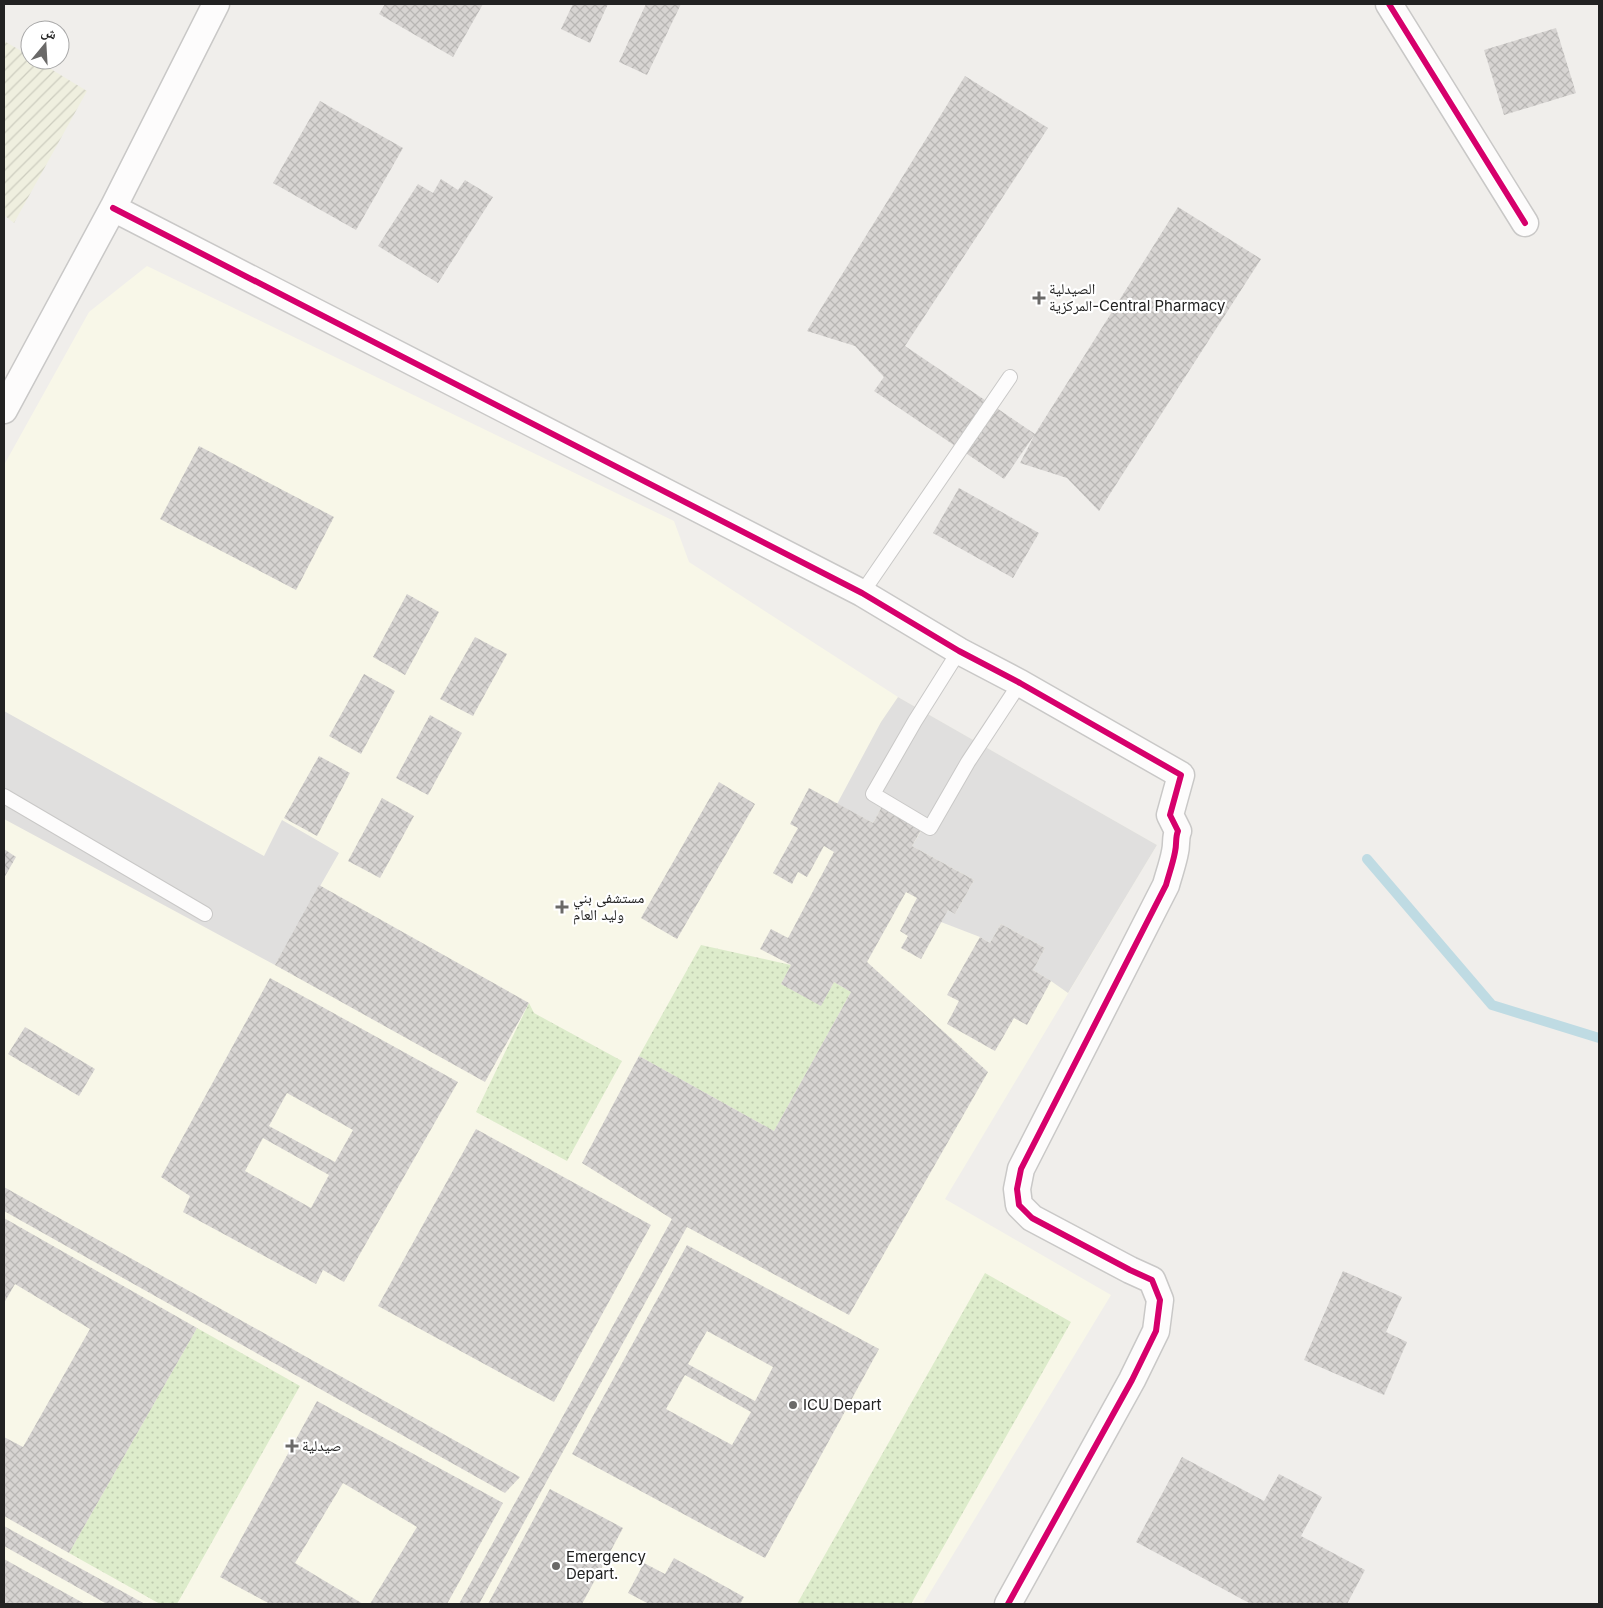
<svg xmlns="http://www.w3.org/2000/svg" width="1603" height="1608" font-family="Inter,'Noto Naskh Arabic',sans-serif">
	<style>
		.education { fill: #f8f7e8 }
		.farmland { fill: url(#farmland-furrows) }
		.grass { fill: url(#grass-dots) }
		.parking { fill: #e0dfde }
		.lines { fill: none; stroke-linecap: round; stroke-linejoin: round }
		.stream { stroke: #bfdbe3; stroke-width: 10 }
		.building { fill: url(#building-cross-hatch); fill-rule: evenodd }
		.lane-casing { stroke: #c9c8c7; stroke-width: 16 }
		.street-casing { stroke: #c9c8c7; stroke-width: 29 }
		.lane { stroke: #fdfcfc; stroke-width: 14 }
		.street { stroke: #fdfcfc; stroke-width: 26 }
		.cycleway-casing { stroke: #fff; stroke-width: 9 }
		.cycleway { stroke: #d6006c; stroke-width: 6 }
		.poi-dot { fill: #6a6968; stroke: #fff; stroke-width: 2 }
		.labels { text-anchor: middle; stroke-width: 4.5; stroke-linejoin: round; paint-order: stroke }
		.poi-label { font-size: 15px; fill: #222; stroke: #fff; text-anchor: start }
	</style>
	<defs>
		<pattern id="farmland-furrows" width="10" height="10" patternUnits="userSpaceOnUse" patternTransform="scale(1.25)"><rect width="10" height="10" fill="#efefdf"/><path d="M-1 1l2-2M0 10L10 0M9 11l2-2" fill="none" stroke="#cdcdbf"/></pattern>
		<pattern id="grass-dots" width="8" height="8" patternUnits="userSpaceOnUse" patternTransform="scale(1.25)"><rect width="8" height="8" fill="#ddeccb"/><path d="M2 2h.1M6 6h.1" fill="none" stroke="#bdcaae" stroke-width="1.8" stroke-linecap="round"/></pattern>
		<pattern id="building-cross-hatch" width="8" height="8" patternUnits="userSpaceOnUse" patternTransform="scale(1.25)"><rect width="8" height="8" fill="#d7d4d2"/><path d="M0 0l8 8M0 8l8-8" fill="none" stroke="#b8b6b4"/></pattern>
	</defs>
	<rect width="100%" height="100%" fill="#f0eeeb"/>
	<path class="education" d="M147 266 674 521 689 562 898 697 1157 845 945 1199 1111 1295 923 1604H4V465L89 312Z"/>
	<path class="farmland" d="M4 41 30 56V60H36L87 91 14 223 4 215Z"/>
	<path class="grass" d="M701 945 791 965 781 984 821 1005 834 982 851 992 774 1131 639 1056Z
		M529 1003 534 1013 622 1061 567 1161 476 1112Z
		M985 1273 1071 1322 911 1604H797Z
		M197 1328 300 1386 177 1604H160L69 1553Z"/>
	<path class="parking" d="M898 697 1157 845 1068 993 1051 981 1033 970 1045 948 1001 924 990 943 980 937 941 922 948 910 955 914 974 880 912 846 923 828 883 805 873 823 837 804 881 722Z
		M4 711 264 856 282 820 339 853 275 965 4 819Z"/>
	<g class="lines">
		<path class="stream" d="M1367 859 1492 1005 1599 1038"/>
	</g>
	<path class="building" d="M385 4H483L453 57 379 14Z
		M573 4H608L590 43 561 29Z
		M646 4H681L647 75 619 62Z
		M1556 28 1576 93 1504 115 1484 50Z
		M965 76 1048 128 905 346 1035 434 1178 207 1261 259 1099 511 1067 478 1020 463 1035 434 1004 479 874 391 884 377 855 346 807 331Z
		M320 101 403 148 356 230 273 183Z
		M441 179 458 190 465 180 493 197 438 283 378 246 418 184 433 193Z
		M199 446 334 517 296 590 160 519Z
		M959 488 1039 533 1013 578 933 533Z
		M407 594 439 612 405 675 373 657Z
		M475 637 507 654 473 716 440 699Z
		M364 674 395 691 361 754 329 736Z
		M430 715 462 733 428 795 396 778Z
		M319 756 350 773 317 836 284 818Z
		M719 782 755 804 677 939 641 918Z
		M809 788 873 823 883 805 923 827 912 846 974 880 955 914 948 910 921 959 901 948 908 936 900 931 917 898 906 892 867 962 988 1072 849 1315 687 1227 479 1604H459L672 1219 582 1163 639 1056 774 1131 851 992 834 982 821 1006 781 984 791 965 760 949 771 929 788 938 834 852 824 846 807 877 798 872 792 884 773 873 798 828 790 824Z
		M382 798 414 816 380 878 348 861Z
		M4 849 16 857 4 878Z
		M319 885 529 1003 485 1082 275 965Z
		M1001 924 1045 948 1033 970 1051 981 1027 1025 1014 1018 995 1051 947 1024 959 1001 947 995 980 937 990 943Z
		M270 978 458 1082 344 1282 323 1270 316 1284 183 1212 190 1196 161 1177ZM287 1093 353 1130 335 1162 269 1126ZM263 1138 329 1175 311 1208 245 1171Z
		M25 1027 95 1069 79 1096 8 1054Z
		M476 1129 651 1225 554 1402 378 1306Z
		M4 1187 520 1477 505 1493 4 1211Z
		M4 1218 197 1328 69 1553 4 1516V1437L23 1447 90 1329 15 1284 4 1303Z
		M687 1245 879 1349 765 1558 572 1454ZM707 1331 773 1367 755 1401 688 1364ZM685 1375 751 1412 732 1445 666 1409Z
		M1343 1271 1402 1297 1386 1332 1407 1342 1384 1395 1304 1360Z
		M317 1401 503 1503 447 1604H370L417 1527 343 1483 295 1563 363 1604H270L220 1577Z
		M1182 1457 1264 1501 1279 1474 1322 1497 1301 1536 1365 1570 1347 1604H1251L1136 1542Z
		M550 1489 623 1528 582 1604H488Z
		M4 1526 145 1604H107L4 1546Z
		M674 1558 744 1597 740 1604H649L628 1593 644 1563 665 1574Z
		M4 1559 85 1604H4Z"/>
	<g class="lines">
		<defs>
			<path id="lane" d="M862 593 1010 377
				M959 651 915 721 873 794 930 828 968 762 1020 683
				M4 796 205 914"/>
			<path id="street" d="M1389 4 1525 223
				M113 208 862 593 959 651 1020 683 1181 775 1170 815 1178 831C1175 838 1177 844 1175 852 1173 863 1169 874 1166 885L1021 1169 1017 1189 1019 1205 1032 1218 1130 1270 1152 1280 1160 1300 1156 1331 1132 1380 1008 1604
				M4 410 113 208 216 4"/>
		</defs>
		<use href="#lane" class="lane-casing"/>
		<use href="#street" class="street-casing"/>
		<use href="#lane" class="lane"/>
		<use href="#street" class="street"/>
		<defs>
			<path id="cycleway" d="M1389 4 1525 223
				M113 208 862 593 959 651 1020 683 1181 775 1170 815 1178 831C1175 838 1177 844 1175 852 1173 863 1169 874 1166 885L1021 1169 1017 1189 1019 1205 1032 1218 1130 1270 1152 1280 1160 1300 1156 1331 1132 1380 1008 1604"/>
		</defs>
		<use href="#cycleway" class="cycleway-casing"/>
		<use href="#cycleway" class="cycleway"/>
	</g>
	<g class="poi-dot">
		<path d="M1036.5 290.5h5v5h5v5h-5v5h-5v-5h-5v-5h5z"/>
		<path d="M559.5 899.5h5v5h5v5h-5v5h-5v-5h-5v-5h5z"/>
		<circle cx="793" cy="1405" r="5"/>
		<path d="M289.5 1438.5h5v5h5v5h-5v5h-5v-5h-5v-5h5z"/>
		<circle cx="556" cy="1566" r="5"/>
	</g>
	<g class="labels">
		<g class="poi-label">
			<text x="1049" y="294">الصيدلية<tspan x="1049" dy="17">المركزية-Central Pharmacy</tspan></text>
			<text x="573" y="903">مستشفى بني<tspan x="573" dy="17">وليد العام</tspan></text>
			<text x="803" y="1410">ICU Depart</text>
			<text x="302" y="1451">صيدلية</text>
			<text x="566" y="1562">Emergency<tspan x="566" dy="17">Depart.</tspan></text>
		</g>
	</g>
	<rect width="1603" height="1608" fill="none" stroke="#222222" stroke-width="10"/>
	<g transform="translate(45 45) rotate(18)"><circle r="24" fill="#ffffff" stroke="#a7a7a7"/>
	<path d="M0-4L9 19L0 12L-9 19Z" fill="#6a6968"/>
	<text y="-8" font-size="14" font-weight="bold" text-anchor="middle" fill="#222222">ش</text>
	</g>
</svg>
